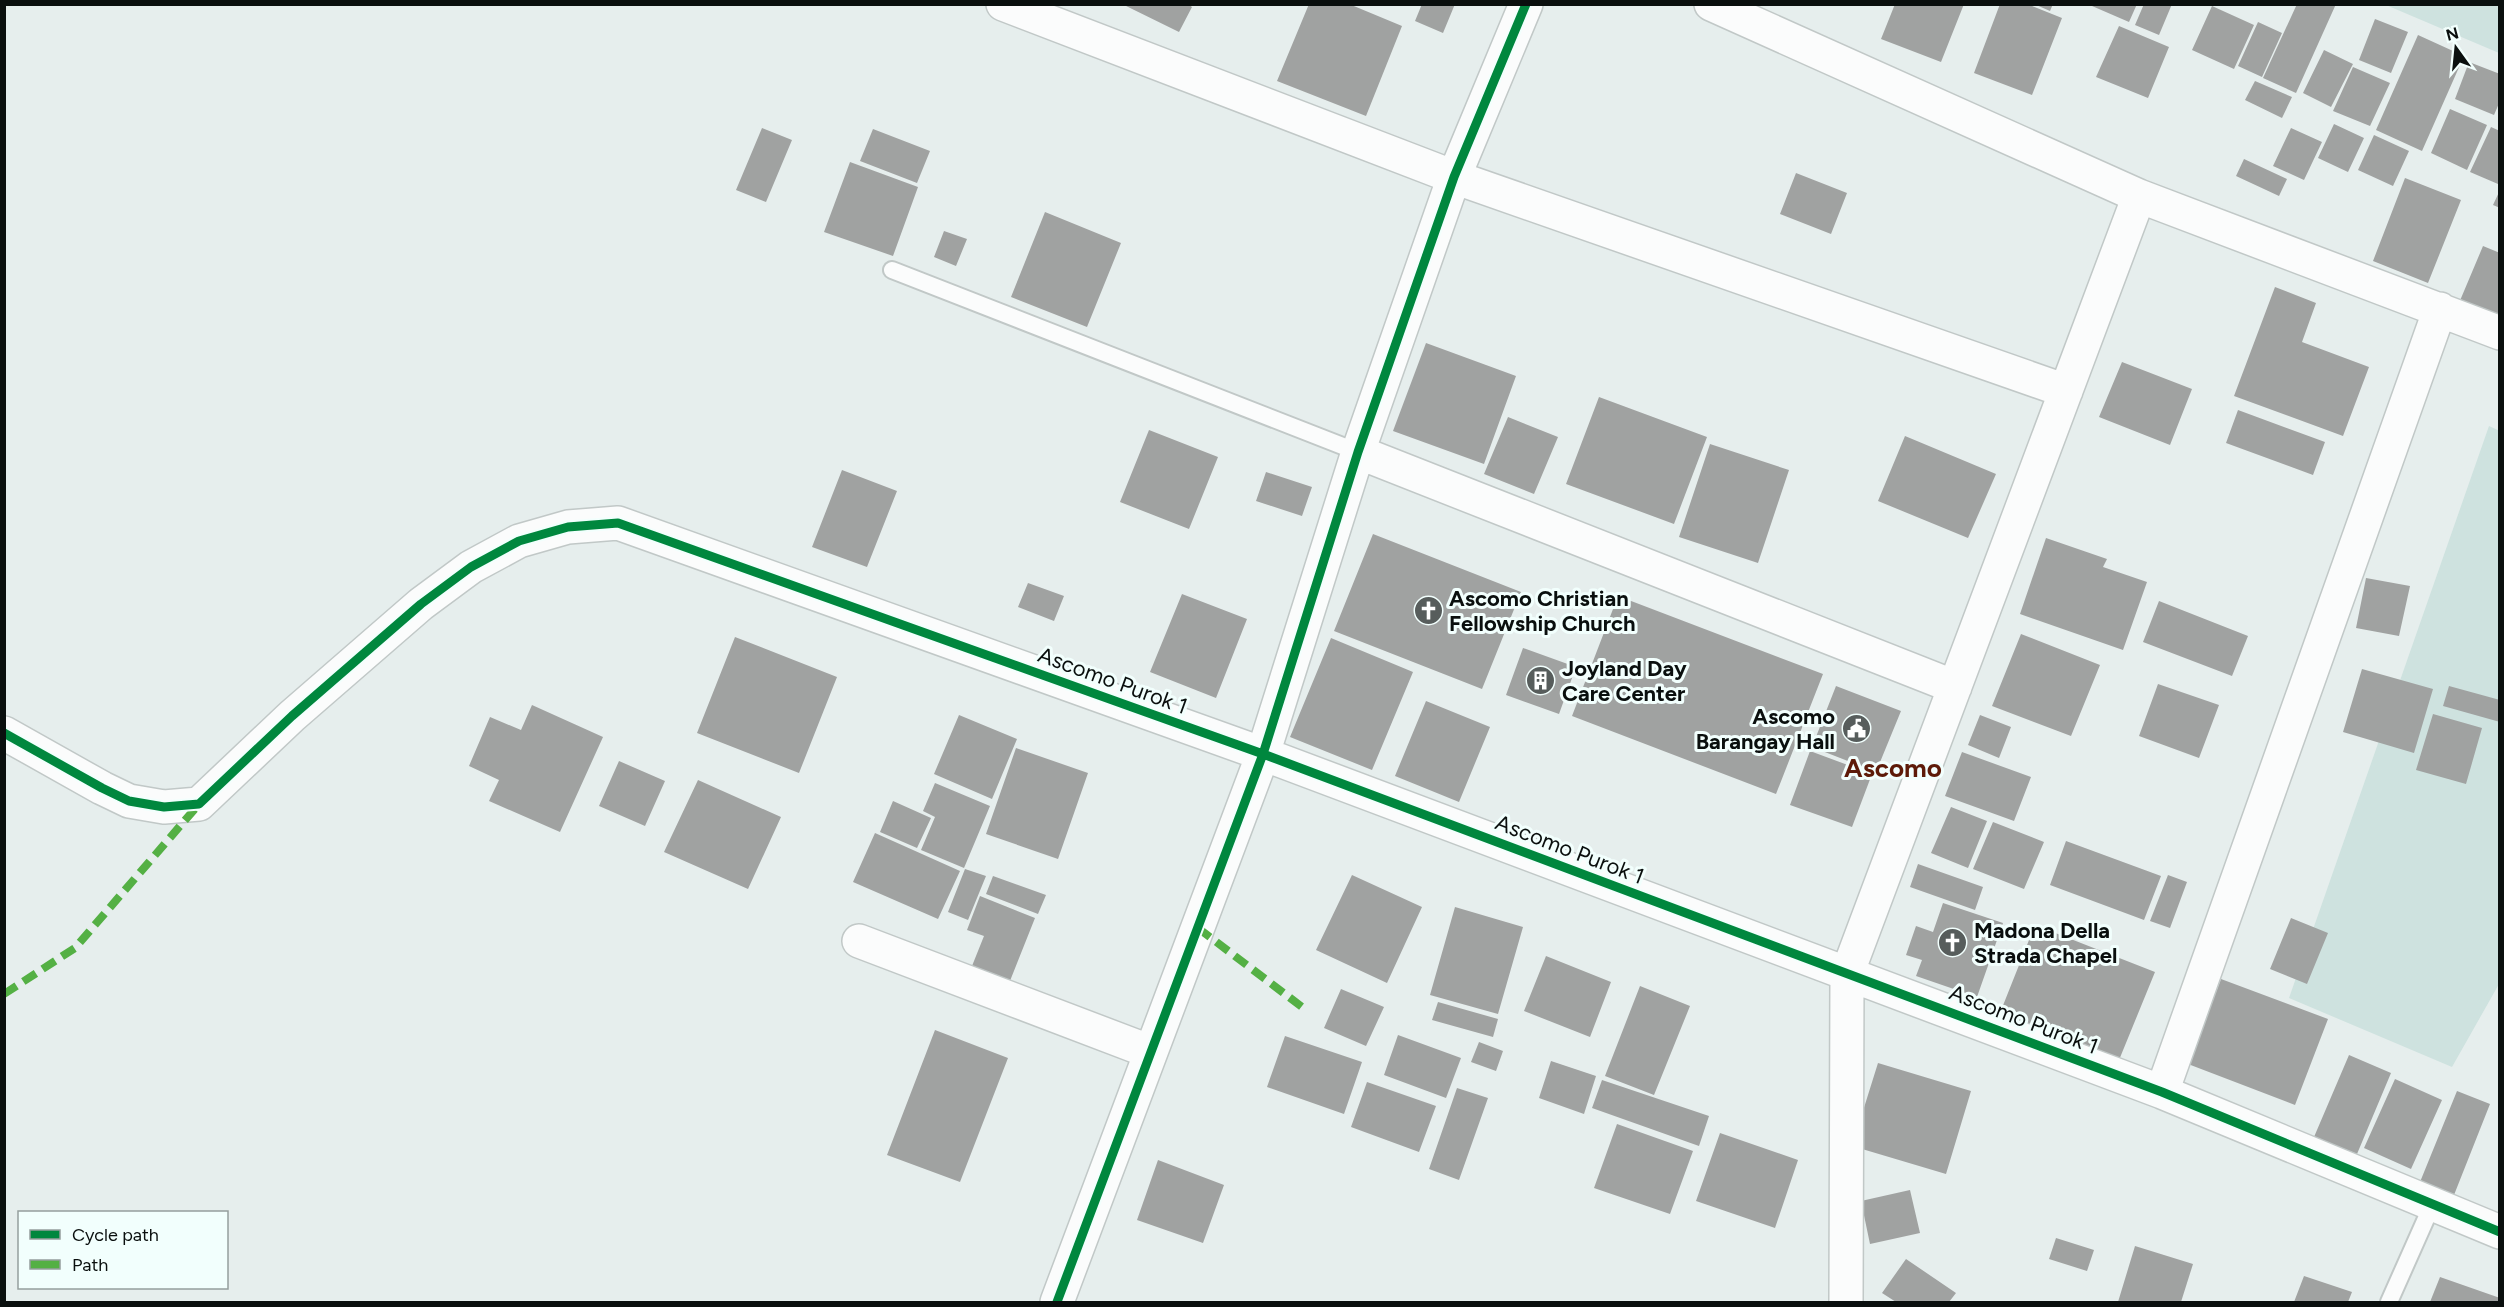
<svg xmlns="http://www.w3.org/2000/svg" width="2504" height="1307" font-family="Figtree,sans-serif">
	<style>
		.green { fill: #cee2df }
		.building { fill: #a0a2a1 }
		.lines { fill: none; stroke-linecap: round; stroke-linejoin: round }
		.lane-casing { stroke: #c1c8c7; stroke-width: 20 }
		.street-casing { stroke: #c1c8c7; stroke-width: 36 }
		.lane { stroke: #fbfcfc; stroke-width: 16 }
		.street { stroke: #fbfcfc; stroke-width: 33 }
		.quiet { stroke: #54b044; stroke-width: 8; stroke-dasharray: 15 8; stroke-linecap: butt }
		.cycleway-casing { stroke: #f2fffd; stroke-width: 13 }
		.cycleway { stroke: #00873e; stroke-width: 9 }
		.labels { text-anchor: middle; stroke-width: 6; stroke-linejoin: round; paint-order: stroke }
		.poi-label { font-size: 22px; font-weight: bold; fill: #0a0f0e; stroke: #f2fffd; text-anchor: start }
		.street-label { font-size: 22px; fill: #0a0f0e; stroke: #f2fffd }
		.quarter-label { font-size: 26px; font-weight: bold; fill: #5d1b09; stroke: #f2fffd }
	</style>
	<rect width="100%" height="100%" fill="#e6eeed"/>
	<path class="green" d="M2386 5H2499V53Z
		M2489 426 2500 431 2499 984 2452 1067 2289 998Z"/>
	<path class="building" d="M1122 4H1188L1192 7 1179 32Z
		M1309 4H1349L1402 26 1366 116 1277 81Z
		M1422 4H1455L1443 33 1415 21Z
		M1895 4H1964L1941 62 1881 39Z
		M2000 4H2027L2062 18 2032 95 1974 73Z
		M2034 4H2053L2050 11Z
		M2093 4H2137L2129 22 2092 6Z
		M2144 4H2172L2159 35 2135 25Z
		M2297 4H2336L2296 93 2263 78Z
		M2212 6 2254 25 2234 69 2192 50Z
		M2375 19 2408 32 2391 73 2359 60Z
		M2258 22 2282 33 2262 77 2238 66Z
		M2119 26 2169 47 2148 98 2096 77Z
		M2418 35 2464 56 2422 151 2376 130Z
		M2324 50 2353 64 2331 107 2303 93Z
		M2469 62 2500 74V101L2494 115 2455 99Z
		M2353 67 2390 83 2370 126 2333 111Z
		M2255 81 2292 97 2282 118 2245 100Z
		M2450 109 2487 125 2467 170 2431 153Z
		M2334 124 2364 138 2348 172 2318 158Z
		M2491 127 2500 131 2498 184 2470 172Z
		M762 128 792 140 766 202 736 190Z
		M2291 128 2322 142 2304 180 2273 166Z
		M873 129 930 151 917 183 860 161Z
		M2374 135 2409 151 2393 186 2358 170Z
		M2244 159 2287 179 2279 196 2236 176Z
		M850 162 918 187 893 256 824 232Z
		M1796 173 1847 193 1831 234 1780 214Z
		M2405 178 2461 200 2428 283 2373 261Z
		M2500 190V208L2493 205Z
		M1045 212 1121 243 1087 327 1011 297Z
		M944 231 967 239 956 266 934 257Z
		M2483 246 2500 253V321L2459 303Z
		M2275 287 2316 303 2302 342 2369 367 2343 436 2234 396Z
		M1426 343 1516 376 1484 464 1393 431Z
		M2122 362 2192 389 2170 445 2099 417Z
		M1599 397 1707 437 1674 524 1566 484Z
		M2238 410 2325 442 2313 475 2226 443Z
		M1508 417 1558 437 1534 494 1484 474Z
		M1149 430 1218 457 1189 529 1120 502Z
		M1905 436 1996 474 1968 538 1878 501Z
		M1710 444 1789 470 1758 563 1679 537Z
		M842 470 897 491 867 567 812 547Z
		M1266 472 1312 487 1302 516 1256 501Z
		M1373 534 1521 592 1482 689 1334 631Z
		M2046 538 2107 559 2103 567 2147 582 2123 650 2020 614Z
		M2366 578 2410 586 2399 636 2356 628Z
		M1028 583 1064 596 1054 621 1018 607Z
		M1182 594 1247 619 1216 698 1150 672Z
		M1618 596 1823 674 1776 794 1572 716Z
		M2159 601 2248 636 2232 676 2143 642Z
		M2021 634 2100 665 2071 736 1992 706Z
		M735 637 837 677 799 773 697 733Z
		M1331 638 1413 672 1372 770 1290 737Z
		M1523 648 1576 667 1559 714 1506 695Z
		M2362 669 2433 689 2414 753 2343 732Z
		M2158 684 2219 705 2199 758 2139 736Z
		M1836 686 1901 711 1876 772 1812 747Z
		M2449 686 2500 700V722L2443 706Z
		M1426 701 1490 727 1459 802 1395 776Z
		M532 705 603 737 560 832 489 801 499 780 469 766 490 717 521 730Z
		M2433 714 2482 728 2466 784 2416 770Z
		M959 715 1017 739 992 799 934 774Z
		M1980 715 2011 727 1999 758 1968 745Z
		M1016 748 1088 773 1058 859 986 834Z
		M1810 751 1872 774 1852 827 1790 805Z
		M1962 752 2031 777 2014 821 1945 796Z
		M619 761 665 781 645 826 599 806Z
		M698 780 781 817 748 889 664 852Z
		M935 783 990 806 964 868 921 850 935 817 923 811Z
		M893 801 931 818 917 848 880 832Z
		M1951 807 1987 821 1968 868 1931 853Z
		M1993 822 2044 842 2024 889 1973 869Z
		M875 833 960 871 938 919 853 882Z
		M2066 841 2161 876 2144 920 2050 885Z
		M1918 864 1983 887 1975 910 1910 887Z
		M965 869 986 876 968 920 948 912Z
		M1352 875 1422 907 1387 983 1316 950Z
		M2168 875 2187 882 2170 928 2150 921Z
		M993 876 1046 895 1038 914 986 894Z
		M980 896 1035 918 1004 996 966 981 984 936 967 930Z
		M1943 903 2003 923 1977 997 1916 976 1922 960 1906 955 1916 926 1933 932Z
		M1455 907 1523 927 1498 1014 1430 995Z
		M2291 918 2328 933 2307 984 2270 969Z
		M2035 925 2155 972 2117 1065 1998 1018Z
		M1546 956 1611 982 1590 1037 1524 1011Z
		M2221 979 2328 1019 2295 1105 2188 1064Z
		M1640 986 1690 1006 1654 1095 1605 1076Z
		M1341 989 1384 1007 1366 1046 1324 1028Z
		M1438 1002 1498 1019 1493 1037 1432 1020Z
		M935 1030 1008 1058 960 1182 887 1155Z
		M1398 1035 1461 1058 1446 1098 1384 1075Z
		M1285 1036 1362 1062 1344 1114 1267 1087Z
		M1479 1042 1503 1051 1496 1071 1471 1062Z
		M2349 1055 2391 1073 2357 1154 2314 1137Z
		M1551 1061 1596 1076 1584 1114 1539 1098Z
		M1878 1063 1971 1091 1946 1174 1852 1146Z
		M2395 1079 2442 1100 2411 1169 2364 1148Z
		M1602 1080 1709 1116 1699 1146 1592 1108Z
		M1367 1082 1436 1106 1419 1152 1351 1127Z
		M1457 1088 1488 1098 1459 1180 1429 1169Z
		M2457 1091 2490 1104 2454 1195 2420 1182Z
		M1617 1124 1693 1151 1670 1214 1594 1188Z
		M1720 1133 1798 1160 1775 1228 1696 1201Z
		M1158 1160 1224 1185 1203 1243 1137 1220Z
		M1910 1190 1920 1233 1870 1244 1861 1201Z
		M2056 1238 2094 1250 2087 1271 2049 1259Z
		M2135 1246 2193 1264 2181 1302H2118Z
		M1906 1259 1956 1293 1949 1302H1896L1882 1293Z
		M2304 1276 2352 1292 2348 1302H2294Z
		M2440 1277 2500 1298V1302H2430Z"/>
	<g class="lines">
		<defs>
			<path id="lane" d="M892 270 1358 452
				M2389 1302 2433 1203"/>
			<path id="street" d="M1003 4 1454 177 2066 391
				M1711 4 2139 196 2500 333
				M1358 452 1955 687
				M4 733 102 788 129 801 164 807 199 804 292 716 421 604 471 567 519 541 568 527 618 523 1263 754 2162 1092 2500 1232
				M859 941 1151 1052
				M2162 1092 2440 309
				M1057 1302 1263 754 1358 452 1454 177 1526 4
				M1846 1302 1847 974 2139 196"/>
		</defs>
		<use href="#lane" class="lane-casing"/>
		<use href="#street" class="street-casing"/>
		<use href="#lane" class="lane"/>
		<use href="#street" class="street"/>
		<path class="quiet" d="M1198 928 1306 1010
			M4 994 75 948 199 804"/>
		<defs>
			<path id="cycleway" d="M4 733 102 788 129 801 164 807 199 804 292 716 421 604 471 567 519 541 568 527 618 523 1263 754 2162 1092 2500 1232
				M1057 1302 1263 754 1358 452 1454 177 1526 4"/>
		</defs>
		<use href="#cycleway" class="cycleway-casing"/>
		<use href="#cycleway" class="cycleway"/>
	</g>
	<defs>
		<symbol id="church-disc" viewBox="-11 -11 22 22"><circle r="9.5" fill="#575d5c" stroke="#f2fffd"/><path d="M-1.2-6h2.4v3.5h3.3v2.4h-3.3V6h-2.4V-.1h-3.3v-2.4h3.3Z" fill="#fff"/></symbol>
		<symbol id="building-disc" viewBox="-11 -11 22 22"><circle r="9.5" fill="#575d5c" stroke="#f2fffd"/><path d="M-4-6H4V6H1V3H-1V6H-4ZM-2.5-4.3h1.7v1.8h-1.7ZM.8-4.3h1.7v1.8H.8ZM-2.5-1h1.7V.8h-1.7ZM.8-1h1.7V.8H.8Z" fill="#fff"/></symbol>
		<symbol id="civic-disc" viewBox="-11 -11 22 22"><circle r="9.5" fill="#575d5c" stroke="#f2fffd"/><path d="M-.6-6.5H3V-4.5H.6V-3L4-1V1h2V6H-6V1h2V-1L-.6-3ZM-1.2 2.5V6h2.4V2.5Z" fill="#fff"/></symbol>
	</defs>
	<g fill-rule="evenodd">
		<use href="#church-disc" x="1412" y="594" width="33" height="33"/>
		<use href="#building-disc" x="1524" y="664" width="33" height="33"/>
		<use href="#civic-disc" x="1840" y="712" width="33" height="33"/>
		<use href="#church-disc" x="1936" y="926" width="33" height="33"/>
	</g>
	<g class="labels">
		<g class="poi-label">
			<text x="1449" y="606">Ascomo Christian<tspan x="1449" dy="25">Fellowship Church</tspan></text>
			<text x="1562" y="676">Joyland Day<tspan x="1562" dy="25">Care Center</tspan></text>
			<text x="1835" y="724" text-anchor="end">Ascomo<tspan x="1835" dy="25">Barangay Hall</tspan></text>
			<text x="1974" y="938">Madona Della<tspan x="1974" dy="25">Strada Chapel</tspan></text>
		</g>
		<g class="street-label">
			<text transform="translate(1113 680) rotate(20)" y="8">Ascomo Purok 1</text>
			<text transform="translate(1570 849) rotate(21)" y="8">Ascomo Purok 1</text>
			<text transform="translate(2024 1019) rotate(21)" y="8">Ascomo Purok 1</text>
		</g>
		<g class="quarter-label">
			<text x="1893" y="777">Ascomo</text>
		</g>
	</g>
	<rect width="2504" height="1307" fill="none" stroke="#0a0f0e" stroke-width="12"/>
	<rect x="18" y="1211" width="210" height="78" fill="#f2fffd" stroke="#959f9d" stroke-width="1.5"/>
	<rect x="30" y="1230" width="30" height="9" fill="#00873e" stroke="#959f9d" stroke-width="1.5"/>
	<text x="72" y="1241" font-size="18" fill="#0a0f0e">Cycle path</text>
	<rect x="30" y="1260" width="30" height="9" fill="#54b044" stroke="#959f9d" stroke-width="1.5"/>
	<text x="72" y="1271" font-size="18" fill="#0a0f0e">Path</text>
	<g transform="translate(2456 48) rotate(345)" stroke="#f2fffd" stroke-width="4.5" paint-order="stroke">
	<path d="M0-4.5L10 22L0 15L-10 22Z" fill="#0a0f0e"/>
	<text y="-9" font-size="16" font-weight="bold" text-anchor="middle" fill="#0a0f0e">N</text>
	</g>
</svg>
